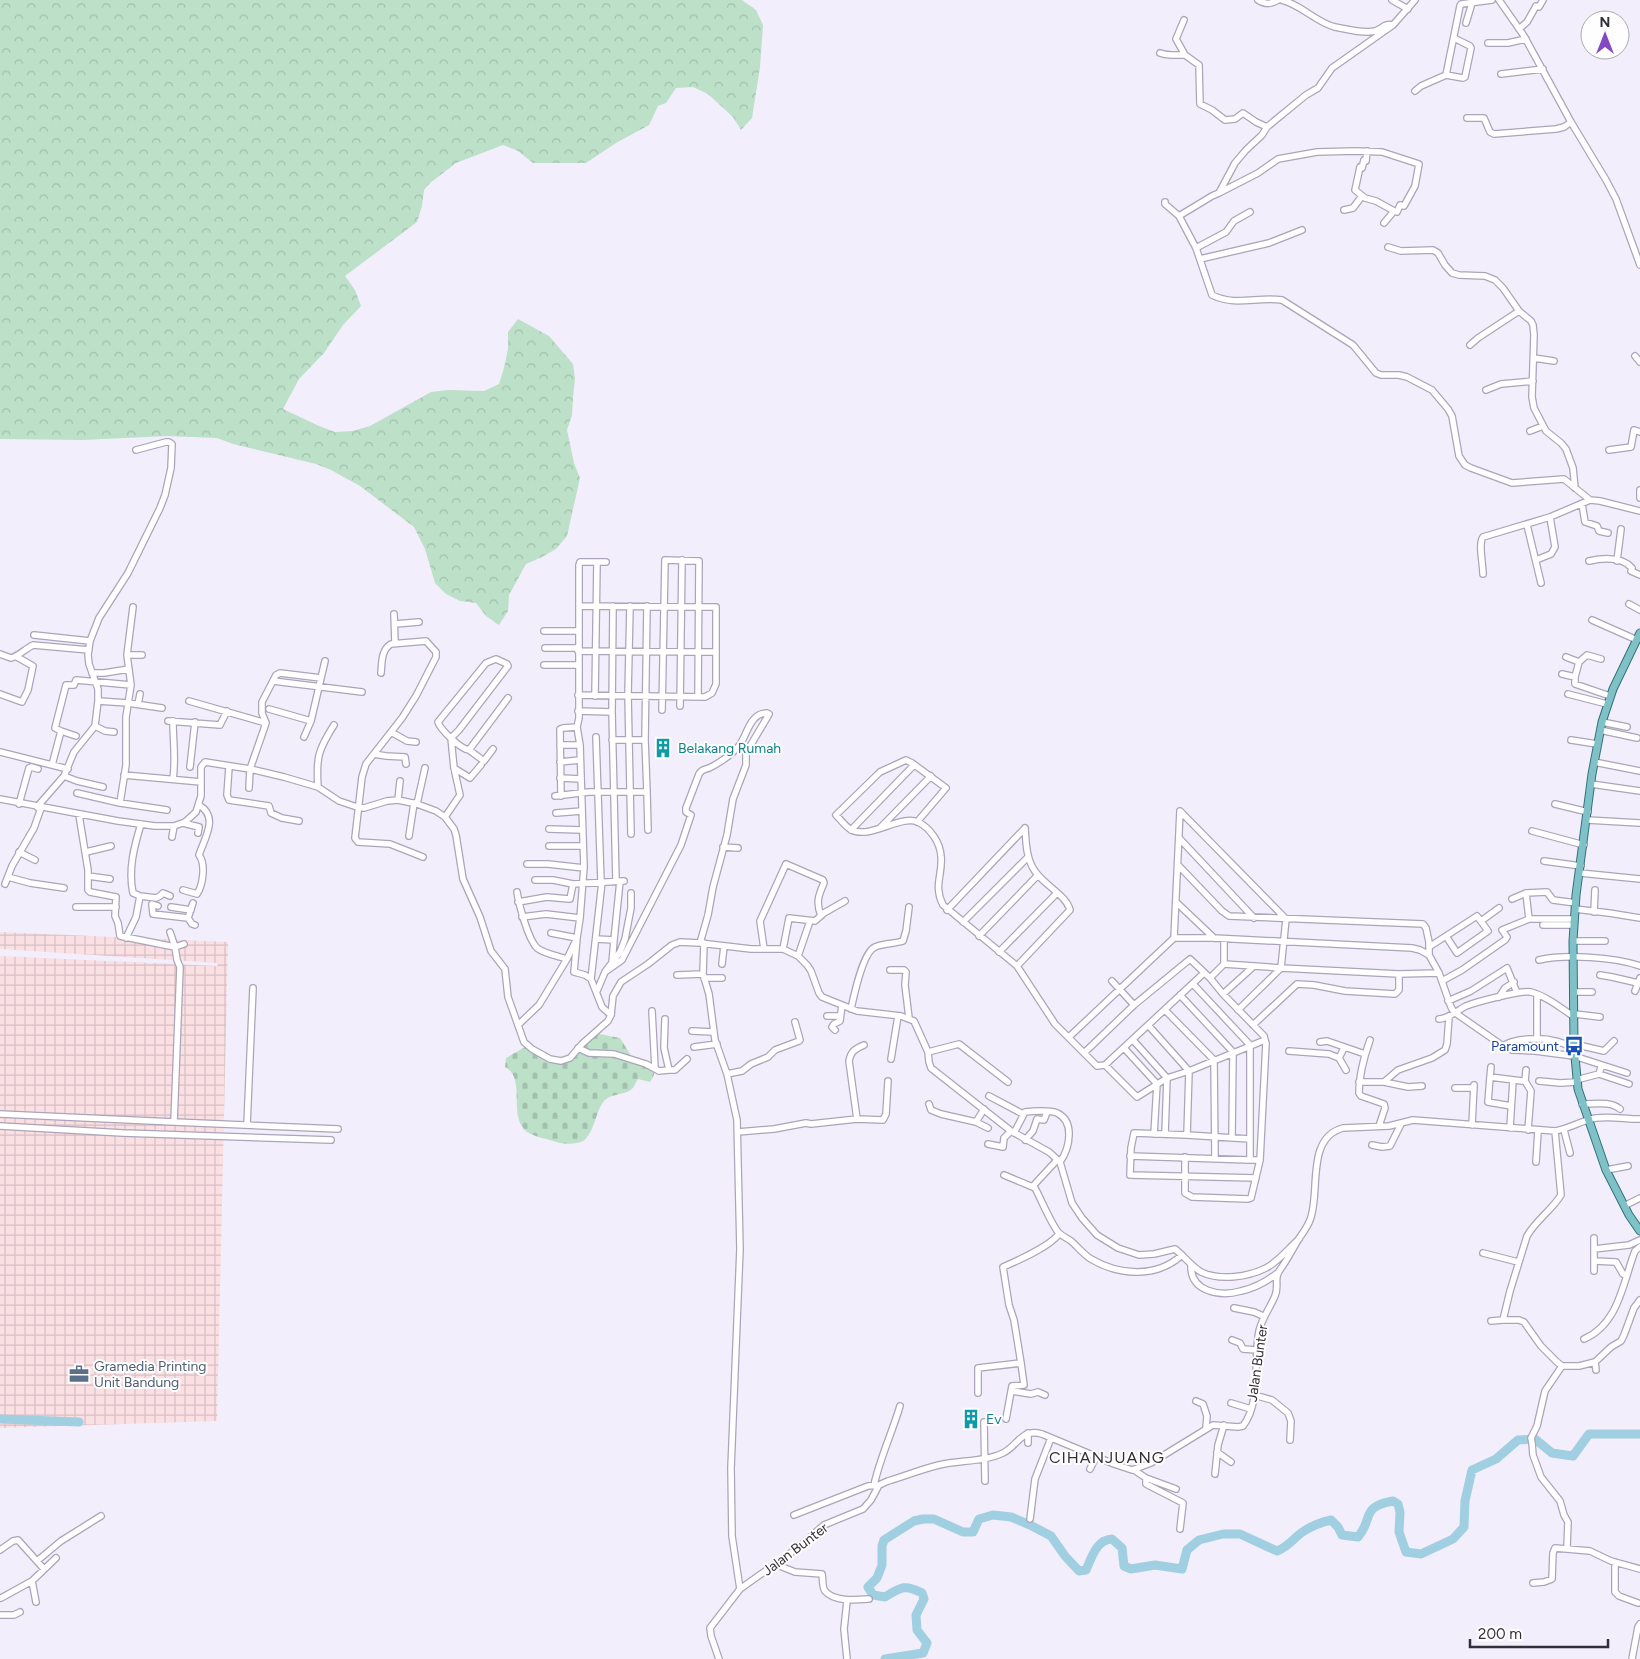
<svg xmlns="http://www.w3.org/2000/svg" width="1640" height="1659" font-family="Figtree,sans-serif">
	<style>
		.industrial { fill: url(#industrial-grid) }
		.forest { fill: url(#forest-crowns) }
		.cemetery { fill: url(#cemetery-stones) }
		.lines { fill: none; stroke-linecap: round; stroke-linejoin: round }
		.river { stroke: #a0cfe1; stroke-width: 9 }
		.minor-casing { stroke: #aba4ba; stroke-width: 8 }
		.major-casing { stroke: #2d737c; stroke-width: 9 }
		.minor { stroke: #fff; stroke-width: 5.5 }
		.major { stroke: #80c1c7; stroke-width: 7 }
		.labels { text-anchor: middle; stroke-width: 4; stroke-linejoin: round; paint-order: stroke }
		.culture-label { font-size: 14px; fill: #0d838f; stroke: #fefefe; text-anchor: start }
		.transit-label { font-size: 14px; fill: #164399; stroke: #fefefe; text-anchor: end }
		.street-label { font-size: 14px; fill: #322f38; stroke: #fefefe }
		.service-label { font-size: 14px; fill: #4e5e75; stroke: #fefefe; text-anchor: start }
		.quarter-label { font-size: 16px; letter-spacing: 1px; fill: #322f38; stroke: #fefefe }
	</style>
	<defs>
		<pattern id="industrial-grid" width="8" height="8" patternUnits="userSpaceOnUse" patternTransform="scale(1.25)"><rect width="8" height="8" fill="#fadfe3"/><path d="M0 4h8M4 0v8" fill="none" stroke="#d7c0c4"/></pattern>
		<pattern id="forest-crowns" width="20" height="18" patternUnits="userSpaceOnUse" patternTransform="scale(1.25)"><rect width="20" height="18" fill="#bce0c8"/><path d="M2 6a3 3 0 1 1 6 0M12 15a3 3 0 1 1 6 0" fill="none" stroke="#a2c0ad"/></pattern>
		<pattern id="cemetery-stones" width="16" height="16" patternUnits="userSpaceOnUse" patternTransform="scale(1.25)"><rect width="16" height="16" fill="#bce0c8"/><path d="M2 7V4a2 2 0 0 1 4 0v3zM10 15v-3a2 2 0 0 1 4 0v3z" fill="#a2c0ad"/></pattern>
	</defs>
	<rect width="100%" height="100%" fill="#f3eefc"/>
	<path class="industrial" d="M0 932 228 942 217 1421 0 1428V956L217 966 218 963 0 949Z"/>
	<path class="forest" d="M0 0H742L756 10 763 25 760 67 752 118 741 130 733 117 708 94 693 87 676 88 666 103 658 106 649 125 616 143 586 163H533L518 151 503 145 456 163 430 183 424 190 422 206 417 222 345 276 355 290 361 306 343 325 324 353 299 379 283 409 319 426 335 432 353 431 370 426 431 392 448 390 484 391 499 384 504 368 508 349V332L518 319 549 336 573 364 575 378 573 398 572 415 567 430 574 463 580 478 567 536 556 549 542 557 526 564 509 595 508 611 499 625 486 616 476 603 460 601 446 594 435 583 425 549 414 527 360 486 331 470 316 464 233 444 217 438 167 436 83 440 0 439Z"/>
	<path class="cemetery" d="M599 1034 620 1038 633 1059 638 1064 654 1071V1075L650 1082 638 1079C635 1083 634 1089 629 1091 621 1095 611 1094 604 1101 596 1110 594 1134 583 1141 575 1145 560 1144 553 1141 544 1138 535 1137 527 1132 507 1117 527 1078 505 1067L506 1058 525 1047C563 1074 564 1063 595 1035Z"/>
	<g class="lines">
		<path class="river" d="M0 1419 79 1422
			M885 1659 923 1653 927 1643 917 1630 916 1615 924 1599 922 1593C905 1584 901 1587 885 1597L873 1595 868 1587 877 1578 882 1565V1546L884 1540 914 1521 923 1519H934L963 1532H973L979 1519 993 1515 1011 1517 1030 1525 1051 1536 1065 1556 1079 1571 1086 1570C1092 1557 1096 1540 1112 1539L1122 1548 1124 1566 1131 1569 1155 1565 1182 1569 1187 1550 1199 1540 1223 1534H1240L1277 1551C1290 1546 1293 1538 1304 1531 1312 1526 1322 1522 1331 1520L1338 1527 1342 1535 1358 1537C1374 1518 1360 1507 1393 1501L1398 1504 1400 1512 1399 1532 1406 1552 1421 1554 1453 1539 1464 1527 1465 1501 1472 1470 1496 1459 1518 1440 1535 1439 1552 1453 1573 1456 1589 1434H1640"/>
		<defs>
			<path id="minor" d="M1258 0C1266 5 1271 4 1278 0
				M1282 0C1302 5 1315 22 1335 27 1347 29 1363 34 1375 31 1382 29 1384 23 1393 25
				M1392 0 1408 9
				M1499 0 1524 36 1571 122 1606 180 1616 199 1640 265
				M1184 20 1176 39 1185 55 1199 65 1200 104 1212 110 1225 120 1235 119 1243 113 1256 122 1267 127
				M1466 23 1472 3
				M1519 29 1527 22 1536 6 1539 7 1543 0
				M1454 38 1470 46 1471 48 1465 77 1463 78 1446 75 1460 6 1461 4 1492 0
				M1488 43H1508L1526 39
				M1160 53C1167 56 1177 55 1185 55
				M1501 74 1543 69
				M1415 91 1421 86 1446 75
				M1467 118H1484L1490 132 1494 134 1556 129 1564 127 1571 122
				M1367 151 1366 161 1364 160 1362 168 1360 167 1355 190 1365 198 1376 201 1394 211
				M1219 193 1258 173 1278 159 1317 152 1356 151 1382 152 1419 164 1415 186 1404 206 1400 205 1397 212 1394 211 1384 223
				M1165 202V204L1179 216 1212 196 1219 193 1235 163 1246 150 1262 135 1267 127 1306 95 1318 88 1332 68 1393 25 1415 0
				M1344 210 1353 208 1362 196
				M1179 216 1196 248 1212 295C1237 307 1257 296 1282 300L1353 345 1376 373 1381 375H1399L1407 377 1432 390 1448 409 1452 416 1459 456 1465 465 1471 468 1512 483 1564 479 1590 500 1600 501 1640 511
				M1388 247 1401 251 1433 250 1438 253 1445 265 1452 273 1459 275 1485 276 1495 280 1503 288 1519 311 1531 321 1533 325 1534 335 1532 397 1534 408 1546 431 1561 443 1566 449 1573 468 1575 488
				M1196 248 1226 232 1234 221 1250 212
				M1200 259 1269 243 1302 230
				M1470 345 1478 338 1519 311
				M1635 356 1640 362
				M1534 358 1554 361
				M1486 390 1501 384 1533 381
				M1530 431 1543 426
				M1609 450 1631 447 1634 430 1640 432
				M1640 490V498
				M1582 504 1585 522 1597 526 1599 531 1608 533
				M1527 525 1541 583
				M1536 560 1551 554 1555 547 1550 517
				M1589 561C1603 558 1622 557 1632 568L1631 571 1640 575
				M1617 561 1621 529
				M1483 574C1483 563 1478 544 1483 537L1550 517 1590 500
				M1629 604 1640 610
				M613 606 612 712 616 881
				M630 606 628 695 631 834
				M394 614 395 643
				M1592 620 1637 640
				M395 624 419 622
				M544 631H579
				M34 635 90 641
				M545 648H578
				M578 651 716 652
				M0 654 11 658C19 656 25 649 33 645L89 650
				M127 655H142
				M1566 657 1579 662 1575 677V684L1610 696
				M1579 662 1587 655 1601 659
				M544 665H578
				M92 673H104L129 669
				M381 673C382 663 381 650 391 644L426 641 436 652V657L416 696 402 718 366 764 362 777 355 838 358 842 390 844 423 857
				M1562 674 1575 677
				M273 681 362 692
				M0 694 22 702 28 690 33 666 17 657
				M1568 694 1607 704
				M578 695 705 697 712 693 716 684V607L579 606
				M595 696 597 562
				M98 701 128 703 162 708
				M189 701 266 723
				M138 704 140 694
				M680 706 682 560
				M269 709 311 721
				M662 710 665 560 699 561 698 697
				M578 711 612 712
				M168 721 220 725 227 711
				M1602 722 1627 727
				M95 726 105 731 114 732
				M1600 730 1637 738
				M61 731 76 736
				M391 732 407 741 416 742
				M304 737 311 721 325 661
				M596 737 601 882
				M612 740H645
				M1571 740 1597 744
				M560 745H580
				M469 750 484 761 493 749
				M0 752 68 769
				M374 754 386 756 405 757 406 764
				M560 762 580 760
				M1594 762 1640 771
				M52 765 61 731 55 728 66 685H74L76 680 131 685
				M190 767 195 722
				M229 767 227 795 229 800 269 806 271 813 282 818 299 821
				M454 768 470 778 481 765
				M124 775 201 782
				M64 776 77 781 103 787
				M560 778 581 779
				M173 779C176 759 173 741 173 721
				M1591 784 1640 791
				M318 787C316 758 318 750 334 725
				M249 788 250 769 266 723 262 713V702L276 675 280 673 321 678
				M647 792 645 740 647 606
				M77 793 120 803 167 810
				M555 796 589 792H647L648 830
				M561 796 560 729 563 728 577 727
				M0 799 118 821 155 826H174L185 822 196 812 201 796V767L205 762 250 769 284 777 318 787 339 801 357 807 364 808 387 801 398 800 417 804 436 811 445 817 454 829 456 835 463 879 480 917 491 951 505 969 508 997 524 1042 532 1049 550 1059 561 1061 570 1058 582 1044 608 1021 611 1015 613 996 621 982 648 964 672 945 680 942 700 943 751 949H783L798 956 807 965 811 971 819 993 822 997 857 1011 901 1016 914 1021 928 1052 929 1062 931 1068 1011 1131 1049 1152 1060 1162 1072 1203 1082 1218 1097 1235 1118 1248 1139 1255 1154 1254 1175 1249C1184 1256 1191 1266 1201 1272 1220 1281 1248 1277 1266 1268 1278 1262 1288 1249 1299 1239
				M398 800 400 781
				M120 803 126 765V717L131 685 127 655 133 607
				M19 804 29 768 31 767 38 769
				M417 804 425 768
				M1555 804 1588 812
				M37 807 64 776 74 752 95 726 98 701V689L89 664 88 655 90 641 99 618 128 573 160 508 165 495 171 468 172 444 169 442H166L136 450
				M556 813 582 811
				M79 815 88 870V890L90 892 116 897 115 916 118 923 120 936 175 947 184 944
				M445 817 460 795 454 768 451 738 459 730 508 666 507 664 496 659 486 663 438 722C440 729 460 749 469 750L508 698
				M1587 820 1640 823
				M917 822 946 788 912 763 906 760 880 772 836 815C840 819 845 826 850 829 869 841 900 814 918 822 930 828 940 842 941 856 943 875 933 885 943 905L1017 966 1070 910C1066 894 1040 883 1033 868 1026 856 1026 841 1025 828
				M183 823 199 827 198 833
				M880 828 931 776
				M549 829 582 830
				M851 830 914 765
				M1532 831 1584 845
				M409 836 414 803
				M172 837 174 826
				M1179 838 1254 918
				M549 846H583
				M723 847 738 848
				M19 852 35 860
				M86 852 111 846
				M1544 861 1581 866
				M527 864H548L584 868
				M1178 865 1222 911 1229 916 1423 924 1426 928 1429 942V955L1439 973 1451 1007 1454 1012 1503 1046 1512 1050 1535 1051 1574 1056 1627 1073
				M1580 873 1640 879
				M88 876 110 879
				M8 877 30 883 64 888
				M535 880H553L573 884 624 881
				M5 884 12 866 34 828 41 808
				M183 890 197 894C203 885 206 864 199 855 205 837 219 817 199 805
				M517 892C519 905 528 939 537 948 545 954 558 956 567 959
				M1526 893 1529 919
				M140 896 156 898 160 896 163 893 170 896
				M1512 899 1526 893 1547 892 1553 900 1576 903
				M518 902 547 897 569 899H570L573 884
				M1176 902 1214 938
				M158 906 152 904 153 914 188 918 192 924 195 925
				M76 907H116
				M171 907 191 910
				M1575 909 1609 913 1640 918
				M947 910 1025 828
				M1594 912 1595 890
				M522 917 546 914 580 918
				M188 918 193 903
				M1481 921 1499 908
				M963 922 1028 857
				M1543 925H1574
				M551 933 577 938 574 972 585 975 591 979 602 1007 611 1015
				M979 936 1038 875
				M126 938 136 917 140 896 133 893C128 870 134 847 141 824
				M1174 938H1214L1412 948 1420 950 1429 955
				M596 939 614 940 620 881
				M1224 939V964
				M1573 941H1605
				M704 943 703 974 709 994 715 1040 727 1074 737 1120 740 1249 731 1468 732 1536 740 1589
				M1429 947 1477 916 1488 931 1457 953 1446 936
				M764 949 760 921 786 864 823 880 824 883C818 896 816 903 821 916
				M783 949 789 918 815 921 824 913 845 901
				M999 952 1057 893
				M798 956 810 921
				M1539 960C1565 954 1615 957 1640 966
				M612 963 614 940
				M722 964 724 946
				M1017 966 1055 1024 1097 1066 1105 1065 1204 973
				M890 970H904L906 972 905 985 909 1018
				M605 972 622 960 681 845 691 815 686 812V808L699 774C702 769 704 770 709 768 718 764 731 755 738 747 747 737 749 713 767 713L769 714 768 716 746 753V765L733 799 727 835 713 887 708 915 700 943
				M677 975 703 974
				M1600 975 1612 977 1638 983
				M704 978H722
				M1210 978 1224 964 1254 966
				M591 979 602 882
				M1112 981 1134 1005
				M1442 981 1462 970 1505 940 1507 937 1502 930 1529 919H1574
				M1193 984 1250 1045V1160H1260
				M597 991 605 972 620 952 625 939 631 908V893
				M1635 991 1640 978
				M1574 992H1592
				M1180 995 1233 1052 1232 1137
				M1537 995V1039
				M1499 997 1505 988 1514 982
				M1448 1001 1471 991 1507 968 1517 993
				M851 1009C854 995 863 952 875 947 883 943 894 944 903 941L906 931 909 907
				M1165 1010 1214 1060 1215 1158
				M1238 1010 1281 968 1399 974 1439 973
				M652 1011 655 1068
				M1575 1014 1600 1017
				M827 1016H840
				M665 1019 664 1048 669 1070H675L687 1059
				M1439 1019C1448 1019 1458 1010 1466 1006 1476 1002 1521 990 1531 992 1546 996 1561 1008 1574 1017
				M518 1025 539 1005 567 959 577 938 580 918 584 867 580 745 577 727 579 718V565L580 562H606
				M1148 1025 1189 1071 1187 1135
				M1253 1025 1297 984 1314 985 1345 991 1395 994 1399 990V974
				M835 1030 832 1027 834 1024 840 1021 842 1005
				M692 1031 714 1032
				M1069 1037 1174 938 1180 811 1286 919 1281 968 1254 966 1223 994 1210 978 1190 959 1134 1005 1084 1053
				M1133 1040 1167 1078 1165 1134
				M1370 1040C1364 1057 1359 1075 1359 1093L1361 1096 1384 1104 1385 1108 1379 1126
				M1320 1042 1327 1041 1365 1054
				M1574 1043 1578 1045 1604 1051 1614 1041
				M1503 1046C1513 1038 1543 1037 1555 1041 1562 1042 1568 1046 1574 1048
				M694 1047 717 1044
				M578 1048 589 1053 614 1054 646 1064 659 1071 669 1070
				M1124 1048 1157 1084 1154 1134
				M1289 1051 1329 1054 1339 1058 1344 1048
				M928 1052 959 1044 1008 1082
				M1339 1058 1346 1070
				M891 1059 898 1016
				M1105 1065 1137 1097 1167 1078 1189 1071 1265 1040 1264 1036 1223 994
				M1491 1067 1490 1077 1522 1081H1525L1526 1070
				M1601 1067 1599 1074 1629 1084
				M727 1074 742 1071 751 1064 768 1057 775 1050 799 1041 800 1040 795 1022
				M1490 1077 1488 1102 1511 1106
				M1576 1080 1599 1074
				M1525 1081 1531 1091 1528 1130
				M1539 1081 1560 1083 1577 1082
				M1359 1082H1384L1408 1087 1422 1086
				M1384 1082 1398 1070 1432 1058 1445 1050 1447 1044 1449 1017
				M1455 1088H1474
				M989 1096 1023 1114
				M929 1104 931 1110 941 1114 976 1122 984 1109
				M1582 1104C1595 1104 1610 1101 1620 1109
				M0 1114 174 1122 180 967 177 960 175 947 170 932
				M857 1119 849 1061C851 1051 855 1049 864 1045
				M174 1122 338 1129
				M976 1122 988 1128
				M247 1125 253 988
				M1472 1125 1474 1085
				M0 1126 123 1133 331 1140
				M1510 1128 1513 1080
				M1564 1130 1570 1153
				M738 1132 774 1129 806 1123 811 1124 857 1119 883 1120 886 1114 888 1081
				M1014 1133 1025 1112C1032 1111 1051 1110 1057 1113 1075 1121 1070 1148 1060 1162
				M1250 1139 1187 1135 1134 1133 1131 1148 1130 1175 1256 1178
				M1025 1140 1033 1131 1037 1119 1044 1120 1047 1112
				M988 1144 1003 1147 1004 1138 1011 1131
				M1372 1145 1382 1147 1390 1146 1401 1124
				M1130 1156 1250 1160
				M1185 1157V1193L1192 1197 1248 1199 1251 1198 1260 1160 1266 1043 1265 1040
				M1536 1162 1538 1131
				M1606 1170 1628 1166
				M1004 1175 1035 1188C1040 1197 1052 1226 1059 1233 1062 1236 1067 1238 1071 1241 1078 1247 1084 1255 1091 1259 1120 1276 1157 1278 1182 1255
				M1033 1186 1057 1160
				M1624 1206 1640 1198
				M1594 1238V1271
				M1594 1249 1629 1245 1640 1240
				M1483 1253 1518 1262
				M1594 1261 1616 1262 1623 1274 1626 1276
				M1191 1265C1190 1292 1220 1297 1241 1291 1254 1288 1266 1282 1276 1274
				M1234 1308 1254 1312 1263 1316
				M1503 1320H1519L1524 1322 1541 1346 1557 1362 1562 1366H1579L1595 1362 1611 1347 1621 1341 1624 1335 1634 1308 1640 1300
				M1491 1321 1503 1320 1510 1291 1527 1236C1536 1220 1552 1210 1561 1195L1555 1131
				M1584 1339C1619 1324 1623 1282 1635 1251L1640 1247
				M1232 1340 1240 1343 1243 1349 1257 1350
				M1595 1362 1596 1370
				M1562 1366 1545 1391 1537 1426 1531 1438 1532 1443 1533 1455 1541 1477 1560 1501 1564 1515 1568 1522 1567 1548
				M1012 1391 1031 1394 1038 1392 1045 1395
				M978 1393V1368L1021 1363 1014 1320 1009 1305 1003 1267C1019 1260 1049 1247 1059 1234
				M1254 1395 1272 1400 1288 1413 1291 1421 1290 1440
				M1196 1401 1203 1404 1207 1416 1206 1428
				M1231 1403 1251 1409
				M1006 1419 1012 1386 1024 1385 1021 1363
				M984 1422 985 1481
				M1028 1443V1433
				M1217 1452 1231 1462
				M1090 1469 1096 1457
				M1134 1470 1146 1478 1176 1489
				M1215 1474 1218 1445 1224 1425
				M1146 1478V1484L1183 1503 1180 1529
				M874 1485C880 1458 892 1433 900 1406
				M794 1515 868 1486 879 1485
				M1030 1519 1035 1479 1051 1438
				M0 1550 13 1541 18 1540 44 1569
				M37 1561 61 1541 101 1516
				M1615 1562V1592L1619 1596 1638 1603
				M775 1564 795 1572 822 1574C823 1579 822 1587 825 1591 834 1602 856 1600 869 1599
				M1533 1583 1544 1582 1552 1579 1553 1553 1555 1548 1590 1551 1611 1561 1640 1569
				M1 1598 32 1581
				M36 1602 32 1581 56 1558
				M0 1615H14L20 1612
				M719 1659 711 1636 710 1628 740 1589 799 1547 824 1525 863 1509 871 1500 879 1485 888 1481C905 1476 922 1469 939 1465 960 1460 984 1462 1003 1453 1019 1445 1021 1428 1042 1434L1114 1464 1132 1470 1151 1463 1213 1425 1238 1427 1243 1426C1262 1401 1253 1360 1259 1331 1262 1318 1270 1308 1275 1296 1280 1284 1272 1279 1282 1267 1288 1258 1293 1249 1298 1240 1302 1234 1307 1228 1310 1220 1321 1193 1305 1138 1343 1128L1389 1126 1413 1120 1555 1131C1569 1129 1582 1120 1596 1118 1611 1116 1625 1119 1640 1119
				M847 1659 844 1629 847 1601
				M1632 1659 1638 1627 1640 1624"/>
			<path id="major" d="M1640 633 1613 689 1602 722 1592 774 1576 895 1573 941 1574 1046 1578 1089 1606 1170 1629 1215 1640 1231"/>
		</defs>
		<use href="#minor" class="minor-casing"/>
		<use href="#major" class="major-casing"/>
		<use href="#minor" class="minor"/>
		<use href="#major" class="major"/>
	</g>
	<defs>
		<symbol id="building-bare" viewBox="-9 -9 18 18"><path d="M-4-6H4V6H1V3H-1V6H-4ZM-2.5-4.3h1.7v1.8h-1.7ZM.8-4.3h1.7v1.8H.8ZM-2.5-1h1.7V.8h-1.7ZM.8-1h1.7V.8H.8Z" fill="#0f9aa8" stroke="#fefefe" stroke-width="2.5" paint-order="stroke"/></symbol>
		<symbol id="bus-bare" viewBox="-9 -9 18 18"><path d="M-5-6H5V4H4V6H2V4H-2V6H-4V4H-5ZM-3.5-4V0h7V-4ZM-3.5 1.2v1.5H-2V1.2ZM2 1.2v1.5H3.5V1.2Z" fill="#1a4fb4" stroke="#fefefe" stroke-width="2.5" paint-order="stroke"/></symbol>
		<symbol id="office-bare" viewBox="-9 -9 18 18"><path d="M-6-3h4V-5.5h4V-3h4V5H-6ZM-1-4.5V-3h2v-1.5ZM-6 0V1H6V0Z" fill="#5c6f8a" stroke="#fefefe" stroke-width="2.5" paint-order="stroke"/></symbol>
	</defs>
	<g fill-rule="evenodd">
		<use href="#building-bare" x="649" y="734" width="28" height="28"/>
		<use href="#bus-bare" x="1560" y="1032" width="28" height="28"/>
		<use href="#office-bare" x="65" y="1360" width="28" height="28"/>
		<use href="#building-bare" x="957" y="1405" width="28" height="28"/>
	</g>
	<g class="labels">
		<g class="culture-label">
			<text x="678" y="753">Belakang Rumah</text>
			<text x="986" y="1424">Ev</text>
		</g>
		<g class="transit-label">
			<text x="1559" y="1051">Paramount</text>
		</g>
		<g class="street-label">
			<text transform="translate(1257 1363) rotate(-82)" y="5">Jalan Bunter</text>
			<text transform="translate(795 1549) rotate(-37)" y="5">Jalan Bunter</text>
		</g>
		<g class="service-label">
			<text x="94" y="1371">Gramedia Printing<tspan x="94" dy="16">Unit Bandung</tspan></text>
		</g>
		<g class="quarter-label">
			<text x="1107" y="1463">CIHANJUANG</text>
		</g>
	</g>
	<g transform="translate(1605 35)"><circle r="24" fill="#fefefe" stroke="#acabaf"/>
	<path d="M0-4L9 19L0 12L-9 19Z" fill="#8249c0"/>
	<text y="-8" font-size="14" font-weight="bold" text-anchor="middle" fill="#322f38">N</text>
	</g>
	<path d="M1470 1639v8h138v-8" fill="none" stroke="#322f38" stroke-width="2.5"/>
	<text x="1478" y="1639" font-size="15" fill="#322f38" stroke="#fefefe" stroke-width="4" paint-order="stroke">200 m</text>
</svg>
